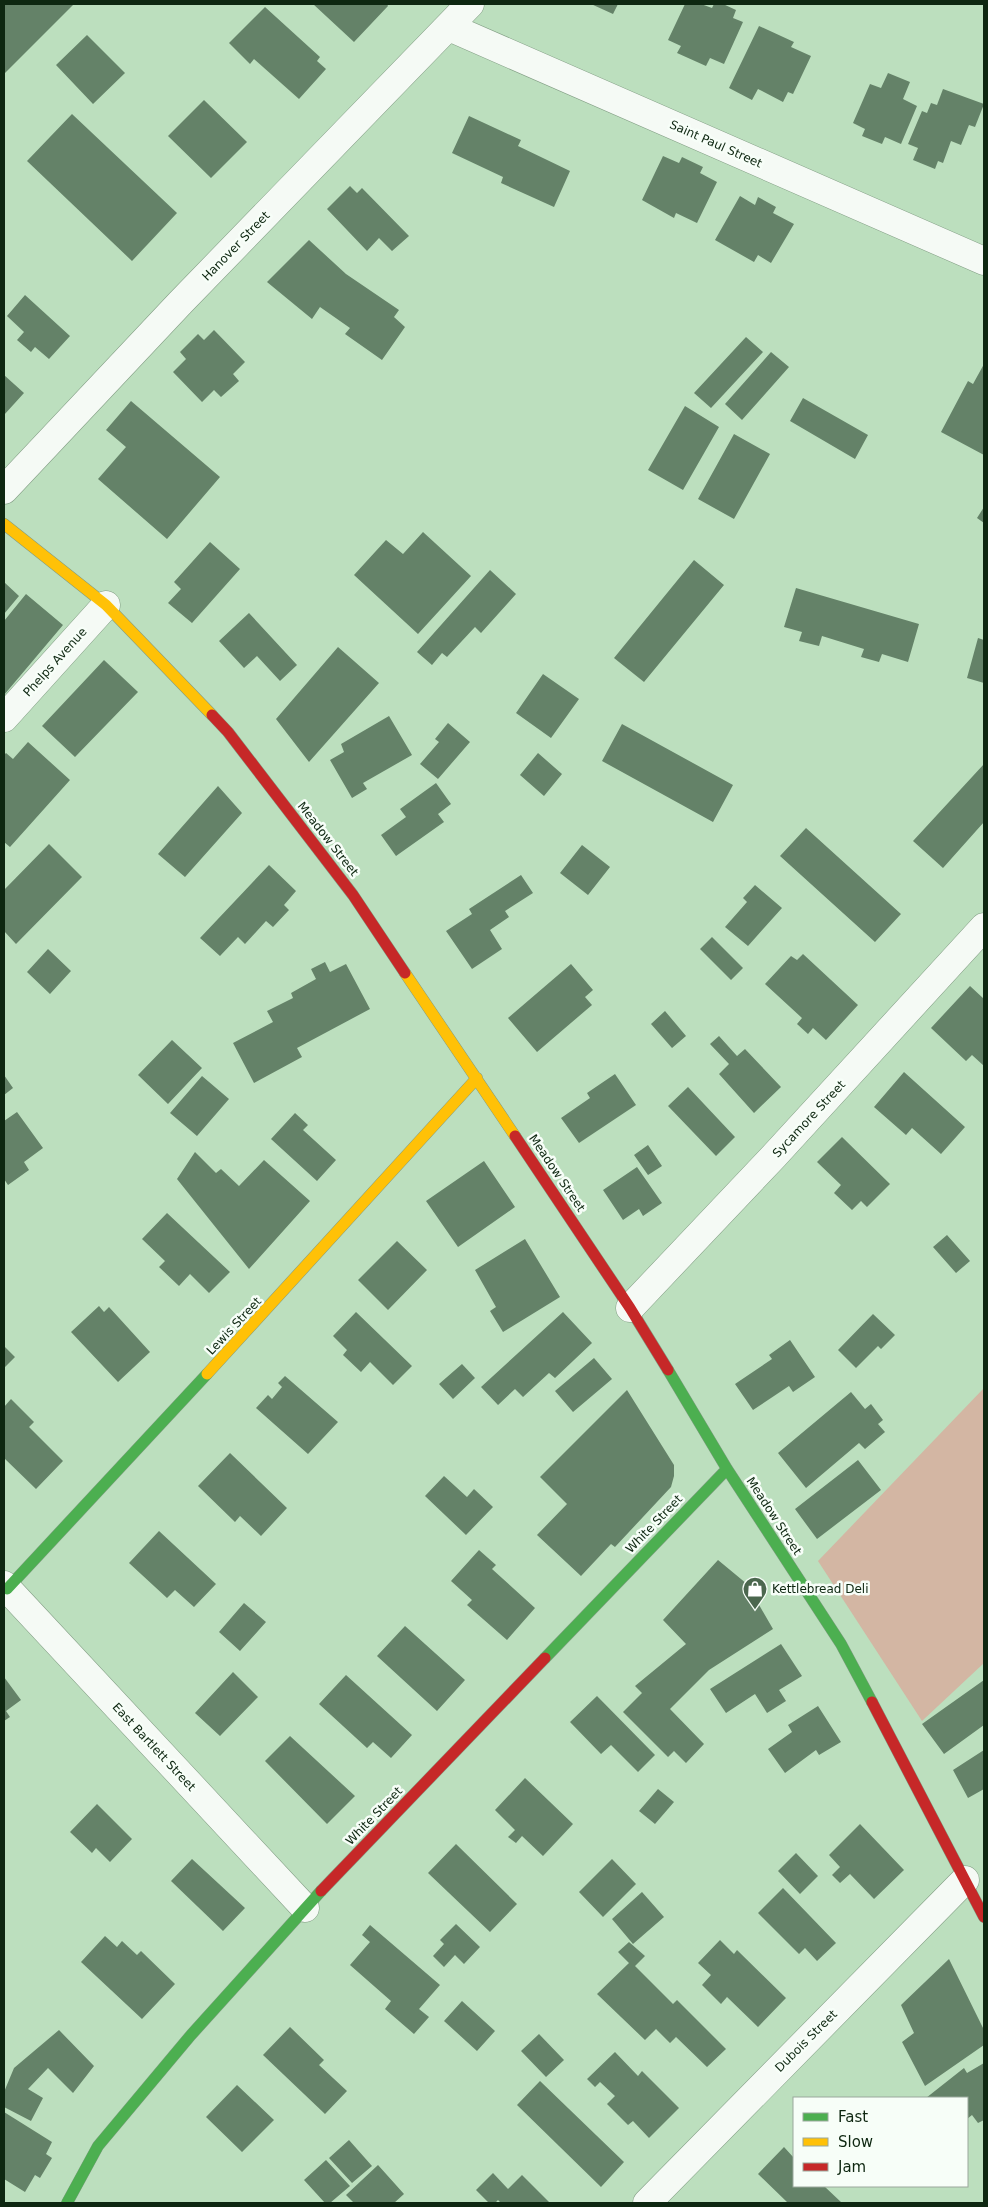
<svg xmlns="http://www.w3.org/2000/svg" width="988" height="2207" font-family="'DejaVu Sans',sans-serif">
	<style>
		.green { fill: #d3b6a3 }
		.building { fill: #648268 }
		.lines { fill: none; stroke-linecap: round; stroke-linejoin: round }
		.street-casing { stroke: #829d84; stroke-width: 29 }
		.fast-casing { stroke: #829d84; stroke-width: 12 }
		.slow-casing { stroke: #829d84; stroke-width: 12 }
		.jam-casing { stroke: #829d84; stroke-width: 12 }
		.street { stroke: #f5faf5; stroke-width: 28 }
		.fast { stroke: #4caf50; stroke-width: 11 }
		.slow { stroke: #ffc107; stroke-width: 11 }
		.jam { stroke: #c62828; stroke-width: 11 }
		.labels { text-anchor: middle; stroke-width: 5; stroke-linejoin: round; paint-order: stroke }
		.street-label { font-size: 12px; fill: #0e2711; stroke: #f7fef8 }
		.poi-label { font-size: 12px; fill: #0e2711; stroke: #f7fef8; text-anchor: start }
	</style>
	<rect width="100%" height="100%" fill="#bcdfbe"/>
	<path class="green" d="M984 1388V1663L922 1721 818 1561Z"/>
	<path class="building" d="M4 4H74L4 74Z
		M313 4H387L388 6 354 42Z
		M591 4H618L613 14Z
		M685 4H701L712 8 714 4H723L736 10 733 18 743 22 724 64 710 58 706 66 677 53 681 46 668 40Z
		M265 7 320 57 317 61 326 69 299 99 254 59 250 64 229 43Z
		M759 26 794 42 791 47 811 56 793 94 788 92 783 102 758 89 752 100 729 88Z
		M87 35 125 73 93 104 56 65Z
		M888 73 910 82 903 99 917 106 901 144 885 137 882 144 862 136 865 129 853 123 870 84 881 88Z
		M943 89 984 104 975 127 969 125 961 145 951 141 943 163 938 161 935 169 913 160 918 148 908 144 922 111 927 113 931 103 937 105Z
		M204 100 247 142 211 178 168 136Z
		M72 114 177 213 132 261 27 161Z
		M469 116 521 140 518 146 570 171 554 207 501 183 503 177 452 153Z
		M663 156 679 163 682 157 703 167 700 173 717 182 697 223 676 213 674 218 642 200Z
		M350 186 357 193 362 188 409 236 392 251 379 238 367 251 327 209Z
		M740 196 755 205 758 197 776 207 773 213 794 224 771 263 758 255 754 262 715 240Z
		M309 240 346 274 399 310 394 317 405 327 382 360 345 334 350 328 320 307 312 319 267 282Z
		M25 295 70 336 49 359 35 347 31 352 17 340 24 332 7 316Z
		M214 330 245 362 233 374 239 381 221 397 214 390 202 402 173 372 186 359 180 352 198 334 204 340Z
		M746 337 763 352 711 408 694 393Z
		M771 352 789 367 742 420 725 404Z
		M984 364V455L941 432 968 381 973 384Z
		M4 375 24 393 4 415Z
		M803 398 868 435 855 459 790 421Z
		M131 401 220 477 167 539 98 479 126 447 106 430Z
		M685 406 719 427 683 490 648 470Z
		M734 434 770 454 734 519 698 499Z
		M984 507V523L977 518Z
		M423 532 471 576 418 634 354 575 386 540 403 554Z
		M210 542 240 569 192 623 168 603 181 589 174 582Z
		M694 560 724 585 644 682 614 658Z
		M490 570 516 594 481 633 475 627 447 657 442 653 432 665 417 652Z
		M4 582 19 596 4 614Z
		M796 588 919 624 908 662 882 654 879 662 861 657 864 649 822 636 819 646 799 641 802 632 784 627Z
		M26 594 63 625 4 695V621Z
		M249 613 297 665 280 681 257 656 244 668 219 641Z
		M978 638 984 640V683L967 678Z
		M338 647 379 683 309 762 276 719Z
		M104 660 138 692 75 757 42 726Z
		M543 674 579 699 551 738 516 713Z
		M389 716 412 755 363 783 367 789 352 798 330 760 344 752 341 744Z
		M448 723 470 742 438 779 420 764 439 742 435 739Z
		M622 724 733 785 713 822 602 761Z
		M28 742 70 780 10 847 4 842V755L6 753 13 759Z
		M538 753 562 774 544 796 520 775Z
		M984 764V822L943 868 913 841Z
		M436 783 451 804 438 814 444 822 396 856 381 835 406 817 400 809Z
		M218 786 242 813 185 877 158 854Z
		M806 828 901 914 875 942 780 856Z
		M49 844 82 877 16 944 4 931V890Z
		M582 845 610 867 588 895 560 873Z
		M269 865 296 891 284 905 289 910 273 927 266 921 245 944 238 937 220 956 200 938Z
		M521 875 533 893 505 911 509 917 490 930 502 949 472 969 446 931 472 914 469 909Z
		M755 885 782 908 748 946 725 927 747 902 743 898Z
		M712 937 743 968 731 980 700 949Z
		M48 949 71 971 50 994 27 972Z
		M803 954 858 1005 826 1040 813 1028 808 1034 797 1024 802 1018 765 984 791 956 797 960Z
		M325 962 330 972 346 964 370 1009 297 1048 302 1057 254 1083 233 1043 273 1022 267 1011 293 998 291 993 316 979 311 969Z
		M571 964 593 990 585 997 592 1005 537 1052 508 1018Z
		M970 986 984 999V1066L972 1055 966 1061 931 1028Z
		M665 1011 686 1036 672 1048 651 1024Z
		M719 1036 737 1056 745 1049 781 1087 754 1113 719 1074 729 1064 710 1044Z
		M172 1040 202 1068 168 1104 138 1075Z
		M904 1072 965 1127 941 1154 912 1128 906 1135 874 1107Z
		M615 1074 636 1105 579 1143 561 1118 590 1098 587 1093Z
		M4 1075 13 1088 4 1095Z
		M202 1076 229 1099 197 1136 170 1113Z
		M688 1087 735 1137 716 1156 668 1106Z
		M17 1112 43 1148 24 1162 29 1170 8 1185 4 1179V1121Z
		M295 1113 308 1125 303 1130 336 1160 317 1181 271 1139Z
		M842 1137 890 1184 867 1207 861 1201 852 1210 834 1193 841 1185 817 1162Z
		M648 1145 662 1166 648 1175 634 1155Z
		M195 1152 216 1173 221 1169 239 1186 264 1160 310 1201 249 1269 177 1179Z
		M484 1161 515 1207 458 1247 426 1201Z
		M637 1167 662 1203 643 1216 639 1209 623 1220 603 1190Z
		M167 1213 230 1272 209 1293 190 1274 179 1286 159 1267 165 1261 142 1239Z
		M947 1235 970 1261 956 1273 933 1247Z
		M525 1239 560 1297 503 1332 490 1311 496 1307 475 1270Z
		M397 1241 427 1270 388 1310 358 1280Z
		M99 1306 104 1312 109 1307 150 1352 118 1382 71 1332Z
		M356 1312 412 1366 393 1385 370 1362 361 1372 343 1355 347 1350 333 1336Z
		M563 1312 592 1343 555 1378 549 1373 523 1397 515 1389 498 1405 481 1387Z
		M873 1314 895 1335 881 1349 878 1346 856 1368 838 1350Z
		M790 1340 815 1377 793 1392 789 1386 753 1410 735 1384 772 1359 769 1355Z
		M4 1346 15 1357 4 1368Z
		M594 1358 612 1379 573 1412 555 1391Z
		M462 1364 475 1378 453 1399 439 1384Z
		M285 1376 338 1422 308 1454 256 1408 268 1395 272 1399 282 1387 278 1383Z
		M627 1390 674 1465V1476L671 1487 615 1547 611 1544 581 1576 537 1535 567 1504 540 1477Z
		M851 1392 865 1409 871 1404 883 1420 878 1424 885 1432 865 1449 859 1443 806 1488 778 1453Z
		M11 1399 34 1422 29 1427 63 1461 36 1489 4 1458V1407Z
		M230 1453 287 1508 261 1536 240 1516 235 1522 198 1486Z
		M858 1460 881 1490 817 1539 795 1509Z
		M444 1476 467 1497 474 1489 493 1507 466 1535 425 1496Z
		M159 1531 216 1584 194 1607 175 1590 167 1598 129 1563Z
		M479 1550 496 1565 492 1569 535 1608 507 1640 467 1605 472 1600 451 1581Z
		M718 1560 747 1584 773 1629 709 1670 670 1709 704 1744 686 1763 674 1751 668 1757 623 1712 642 1693 635 1686 686 1644 663 1620Z
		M244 1603 266 1622 240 1651 219 1632Z
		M405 1626 465 1680 437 1711 377 1656Z
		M781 1644 802 1676 779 1690 786 1701 767 1713 755 1694 726 1713 710 1689Z
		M233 1672 258 1697 220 1736 195 1713Z
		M346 1675 412 1735 391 1758 373 1742 367 1748 319 1704Z
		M4 1677 21 1700 6 1711 10 1717 4 1721Z
		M984 1680V1725L944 1754 922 1724Z
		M597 1696 655 1755 638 1772 611 1745 601 1754 570 1722Z
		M818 1706 841 1742 819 1755 816 1750 785 1773 768 1749 792 1732 788 1725Z
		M290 1736 355 1796 327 1824 265 1761Z
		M984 1750V1789L968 1798 953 1770Z
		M525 1778 573 1824 543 1856 522 1836 516 1843 508 1837 515 1830 495 1810Z
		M658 1789 674 1802 655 1824 639 1811Z
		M97 1804 132 1839 110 1862 96 1848 92 1853 70 1832Z
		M860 1824 904 1870 874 1899 850 1874 840 1883 832 1875 840 1867 829 1855Z
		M456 1844 517 1904 490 1932 428 1873Z
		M796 1853 818 1876 800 1894 778 1871Z
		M192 1859 245 1908 223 1931 171 1881Z
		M612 1859 636 1884 603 1917 579 1892Z
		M783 1888 836 1943 817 1961 805 1948 799 1954 758 1913Z
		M642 1892 664 1917 633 1944 612 1919Z
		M456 1924 480 1947 464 1964 455 1955 444 1967 433 1956 444 1944 440 1940Z
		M370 1925 440 1985 419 2009 429 2017 414 2034 385 2009 391 2001 350 1965 370 1942 362 1935Z
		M105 1936 117 1947 122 1941 137 1955 141 1951 175 1984 142 2019 81 1962Z
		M720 1940 734 1954 737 1950 786 1998 758 2027 727 1997 721 2004 702 1985 711 1975 698 1963Z
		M629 1942 645 1956 635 1966 673 2004 677 2000 726 2049 707 2067 676 2037 670 2043 656 2029 645 2040 597 1994 629 1963 618 1952Z
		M949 1959 984 2030V2045L925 2086 902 2042 914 2033 901 2005Z
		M462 2001 495 2031 477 2051 444 2021Z
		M290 2027 324 2060 319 2065 347 2091 325 2114 263 2055Z
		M59 2030 94 2066 73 2093 48 2068 28 2089 43 2098 31 2121 4 2107V2092L14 2068Z
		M539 2034 564 2060 546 2077 521 2051Z
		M615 2052 638 2076 642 2071 679 2108 649 2138 633 2121 628 2125 607 2104 615 2096 600 2082 595 2087 587 2079Z
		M984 2063V2120L978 2123 972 2115 967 2119V2098H926L964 2068 967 2073Z
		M540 2081 624 2162 601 2187 517 2105Z
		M237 2085 274 2120 242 2152 206 2117Z
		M4 2112 52 2142 46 2154 52 2158 40 2178 35 2175 25 2192 4 2179Z
		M349 2140 372 2166 352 2183 329 2158Z
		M784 2147 794 2158V2186H824L842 2203H788L758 2174Z
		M326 2160 350 2186 330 2203H325L304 2180Z
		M378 2165 404 2194 394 2203H354L346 2195Z
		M493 2173 508 2189 522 2175 550 2203H501L498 2200 495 2203H489L476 2190Z"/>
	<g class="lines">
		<defs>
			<path id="street" d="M449 27 984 261
				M4 490 180 303 470 4
				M4 718 106 605
				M630 1308 774 1156 984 927
				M4 1585 305 1908
				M647 2203 965 1880"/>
			<path id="fast" d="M668 1370 727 1469 841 1644 872 1702
				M7 1589 207 1374
				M545 1658 727 1469
				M67 2203 98 2146 191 2035 321 1891"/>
			<path id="slow" d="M4 524 106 605 212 715
				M405 973 515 1136
				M207 1374 477 1078"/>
			<path id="jam" d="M212 715 228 732 353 895 405 973
				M515 1136 630 1308 668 1370
				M872 1702 984 1917
				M321 1891 545 1658"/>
		</defs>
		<use href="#street" class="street-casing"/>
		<use href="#fast" class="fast-casing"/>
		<use href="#slow" class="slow-casing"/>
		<use href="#jam" class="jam-casing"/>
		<use href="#street" class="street"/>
		<use href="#fast" class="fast"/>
		<use href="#slow" class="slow"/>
		<use href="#jam" class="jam"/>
	</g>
	<defs>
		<symbol id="shop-pin" viewBox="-11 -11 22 30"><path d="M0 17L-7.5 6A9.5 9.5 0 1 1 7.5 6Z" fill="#4b674e" stroke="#f7fef8"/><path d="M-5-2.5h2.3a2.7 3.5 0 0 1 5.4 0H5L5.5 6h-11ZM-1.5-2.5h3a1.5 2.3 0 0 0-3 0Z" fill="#fff"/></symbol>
	</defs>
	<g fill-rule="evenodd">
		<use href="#shop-pin" x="741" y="1575" width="28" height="38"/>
	</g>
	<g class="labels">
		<g class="street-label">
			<text transform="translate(716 144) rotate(24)" y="4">Saint Paul Street</text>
			<text transform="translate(236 246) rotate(-46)" y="4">Hanover Street</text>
			<text transform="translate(55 662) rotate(-48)" y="4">Phelps Avenue</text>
			<text transform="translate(328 839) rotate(52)" y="4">Meadow Street</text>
			<text transform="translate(809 1119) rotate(-47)" y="4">Sycamore Street</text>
			<text transform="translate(557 1173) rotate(56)" y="4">Meadow Street</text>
			<text transform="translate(234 1326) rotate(-47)" y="4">Lewis Street</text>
			<text transform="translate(774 1516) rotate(57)" y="4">Meadow Street</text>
			<text transform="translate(654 1524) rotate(-46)" y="4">White Street</text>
			<text transform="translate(154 1747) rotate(47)" y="4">East Bartlett Street</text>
			<text transform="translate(374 1816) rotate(-46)" y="4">White Street</text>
			<text transform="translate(806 2041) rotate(-45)" y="4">Dubois Street</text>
		</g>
		<g class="poi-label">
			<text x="772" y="1593">Kettlebread Deli</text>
		</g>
	</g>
	<rect width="988" height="2207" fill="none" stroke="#0e2711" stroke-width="10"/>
	<rect x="793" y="2097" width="175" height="90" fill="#f7fef8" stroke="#9aa89c"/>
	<rect x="803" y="2113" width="25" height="8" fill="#4caf50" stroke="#9aa89c"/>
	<text x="838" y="2122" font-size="15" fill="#0e2711">Fast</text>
	<rect x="803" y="2138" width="25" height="8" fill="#ffc107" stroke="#9aa89c"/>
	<text x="838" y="2147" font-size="15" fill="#0e2711">Slow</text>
	<rect x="803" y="2163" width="25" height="8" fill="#c62828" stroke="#9aa89c"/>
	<text x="838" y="2172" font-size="15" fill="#0e2711">Jam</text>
</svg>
